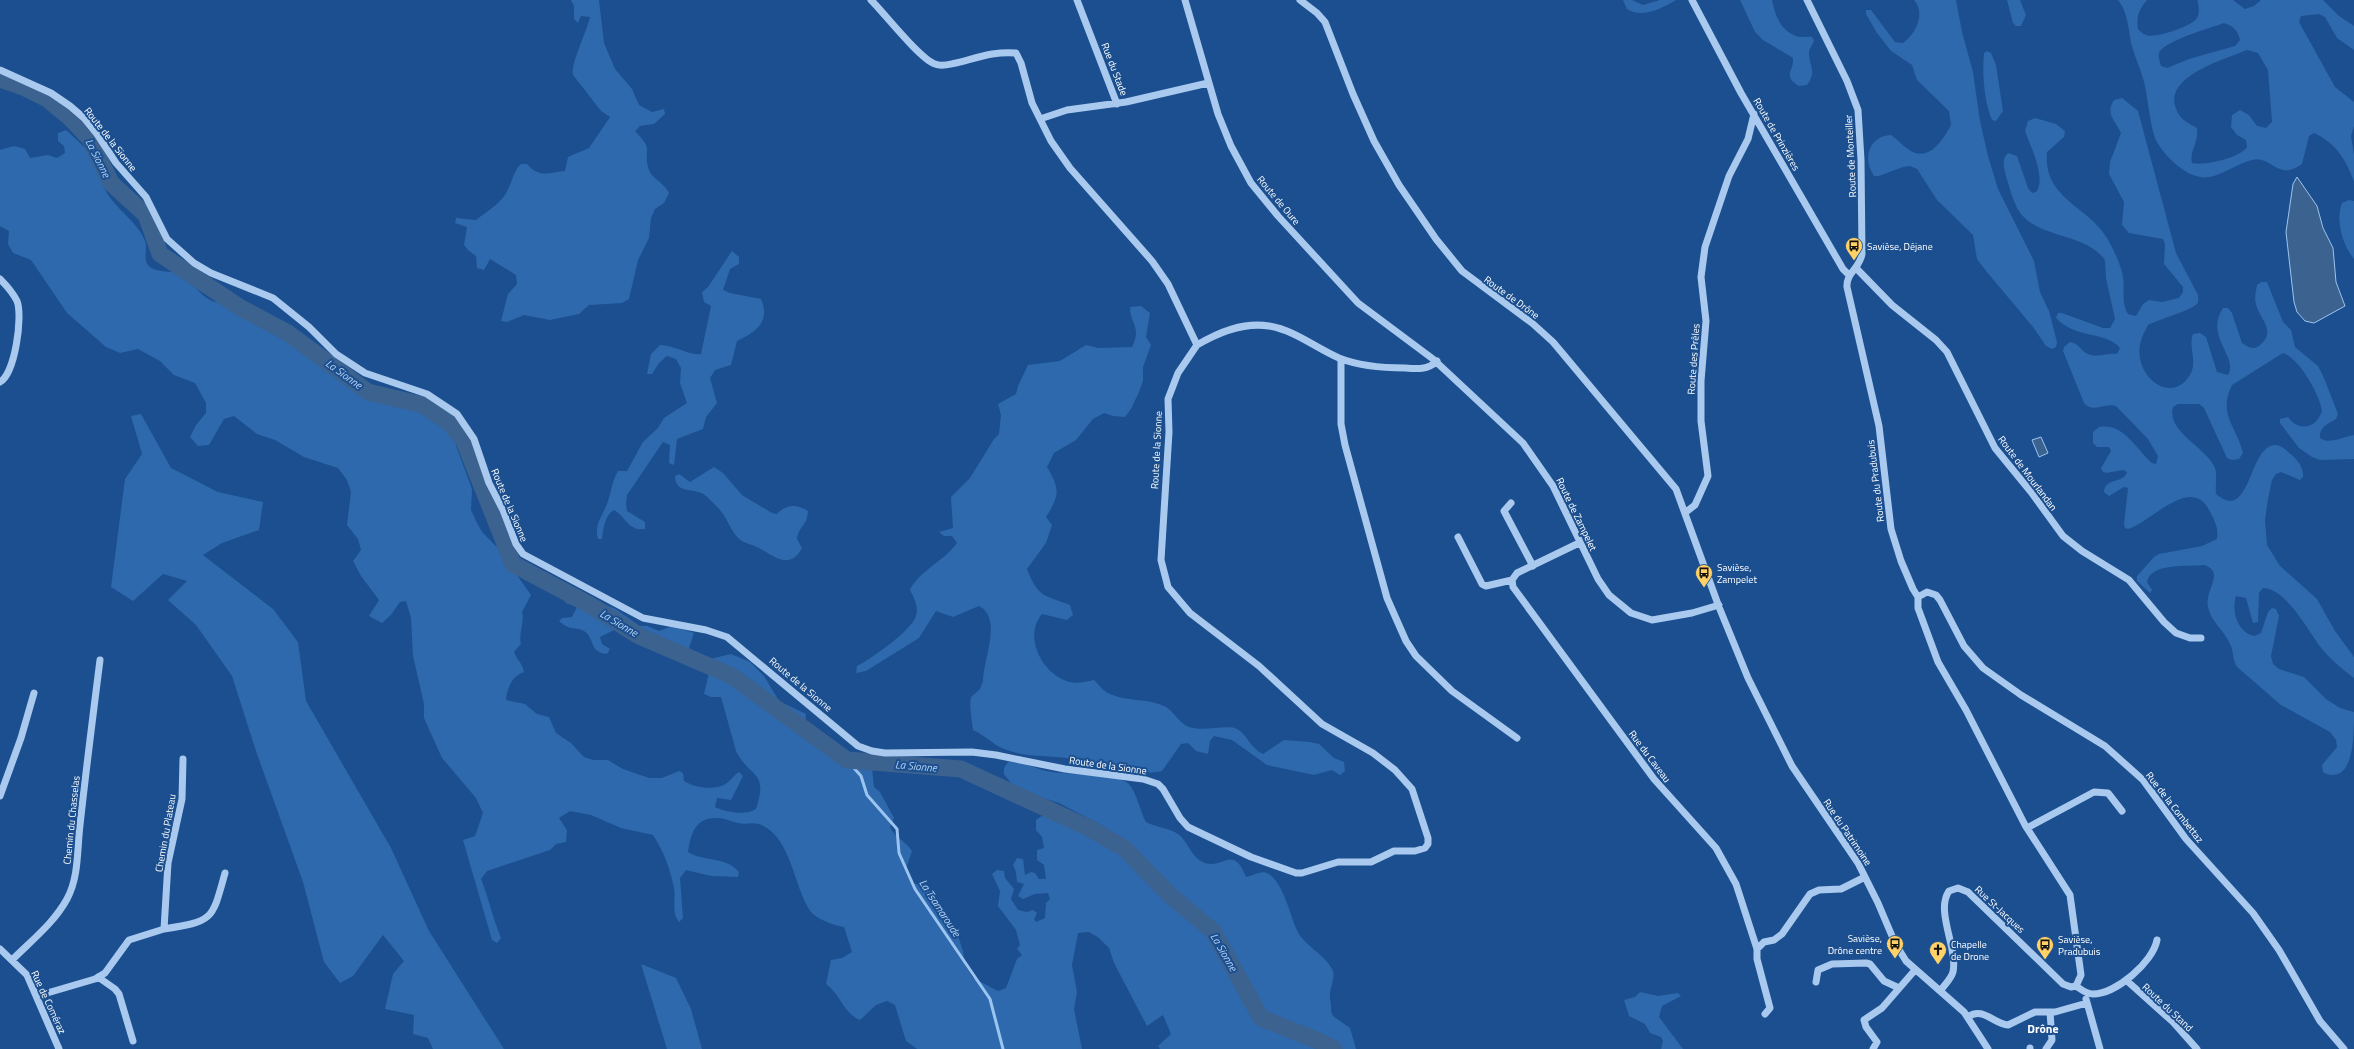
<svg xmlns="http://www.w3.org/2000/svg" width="2354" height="1049" font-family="'Titillium Web',sans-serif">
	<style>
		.green { fill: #2e69ad; fill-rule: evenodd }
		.water { fill: #3c6290; stroke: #9cc4f0 }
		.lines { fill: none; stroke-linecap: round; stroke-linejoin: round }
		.stream { stroke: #9cc4f0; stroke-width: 3 }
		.river { stroke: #3c6290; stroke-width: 17 }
		.minor { stroke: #a9c9ee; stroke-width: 7 }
		.labels { text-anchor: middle; stroke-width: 4; stroke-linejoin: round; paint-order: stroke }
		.street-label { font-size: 10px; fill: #fff; stroke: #1b4f8f }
		.poi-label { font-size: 10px; fill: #fff; stroke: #1b4f8f; text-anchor: start }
		.water-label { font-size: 11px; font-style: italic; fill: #b5d3f5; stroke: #1b4f8f }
		.quarter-label { font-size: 12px; font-weight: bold; fill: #fff; stroke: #1b4f8f }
	</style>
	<rect width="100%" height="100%" fill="#1b4f8f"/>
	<path class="green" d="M571 0H599L604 43 615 69 632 89 639 105 652 112 664 109 665 114 654 124 640 126 635 131C655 152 643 146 648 167 650 178 665 183 669 193L664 203 655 209 651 218 649 238 638 260 629 299 622 303 589 305 579 314 550 320 524 315 507 322 501 321 508 294 517 284 516 275 490 259 484 270 477 268 476 256 469 251 464 245 467 227 455 223 456 218 476 220C486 212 498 205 505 195 512 184 512 173 521 164H527C539 178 548 173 565 171L568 157 589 148 610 117 601 111 573 75C570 65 587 31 590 17L581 16 578 23 574 19V6Z
		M1623 0H1632L1643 5 1660 0H1676C1663 8 1641 19 1627 9Z
		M1740 0H1772C1775 15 1780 30 1796 36 1801 38 1807 36 1812 37L1814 40C1813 44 1810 48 1809 51 1808 65 1818 70 1807 85L1799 86C1782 75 1794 72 1793 58L1763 40 1755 32Z
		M1914 0H1956L1962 32 1973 72 1980 121 1988 156 1998 189 2034 261 2040 292 2049 311 2057 342 2056 347 2052 349 2046 346 2033 327 1986 271 1977 259 1973 235 1937 200 1917 169 1910 166 1903 167 1879 176H1874C1862 159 1869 136 1891 135 1897 139 1902 145 1908 149 1928 164 1943 140 1951 125L1949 111 1917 80 1912 65 1891 51 1877 33 1866 14V10H1871L1895 42 1903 43C1916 34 1926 13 1914 0Z
		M2007 0H2020L2026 15 2021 26H2016L2013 23Z
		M2118 0H2147C2139 9 2136 17 2138 29 2140 31 2143 34 2146 35 2154 39 2193 26 2197 18 2200 13 2199 5 2197 0H2233L2245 9 2254 6 2261 0H2323L2339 16 2354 26V50L2337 38 2325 17 2319 14 2301 16 2299 22 2335 87 2354 102V126L2351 136 2354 154V182C2347 161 2336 143 2314 133L2309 136 2302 164C2277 182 2272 155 2252 160 2238 163 2225 174 2210 177 2190 181 2167 159 2157 142 2151 132 2148 100 2145 86 2142 72 2135 58 2131 43 2129 30 2127 10 2118 0ZM2224 23C2233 26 2238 30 2240 40L2235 46 2189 59 2167 68 2161 66C2160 61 2157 56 2160 51 2170 39 2208 29 2224 23ZM2247 50 2258 53 2268 70 2272 122 2266 128 2257 126 2249 115 2240 110 2232 115 2231 127 2237 135 2246 140 2247 147C2240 158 2204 166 2192 163 2189 151 2199 143 2197 128 2192 125 2183 121 2180 116 2154 79 2223 60 2247 50Z
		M1987 51 1991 53 1996 65 2003 111 1996 121 1992 120C1984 101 1982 73 1984 53Z
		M2122 98 2138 111 2176 253 2198 295C2198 298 2199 301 2197 304 2190 311 2159 319 2148 325 2145 331 2141 338 2140 345 2134 377 2173 407 2191 373 2197 360 2188 346 2193 334L2200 333 2206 337 2217 372 2228 375C2239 356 2204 337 2223 308H2228L2232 313 2242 343C2248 347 2253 350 2259 346 2278 331 2259 319 2256 304 2254 298 2256 291 2257 285L2261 282H2267L2283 322 2291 330 2295 347 2318 366 2324 378 2338 414 2336 419C2328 424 2319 427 2320 438 2330 445 2342 437 2354 435V459L2320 460 2312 457 2299 448 2280 423V419L2288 417C2299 432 2316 429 2322 411 2320 395 2299 358 2283 353L2232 385C2217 415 2238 428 2243 453L2239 459 2232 460 2227 458 2204 408 2199 404H2178L2173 407C2166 431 2205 447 2214 466 2218 473 2215 485 2216 494 2251 524 2248 446 2275 445 2282 445 2288 452 2293 456 2299 462 2304 469 2303 477L2300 480 2281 472 2276 474 2272 480 2268 499 2265 520 2267 545 2280 566 2317 599 2335 631 2354 657V678C2342 669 2331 660 2322 649 2308 631 2287 589 2263 588L2259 593 2258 622 2253 623 2246 598 2236 596C2231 612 2238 633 2255 636L2261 633 2268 612 2272 608 2276 609 2279 616 2271 656 2273 664 2279 669 2304 677 2326 699 2340 708 2354 712C2354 732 2354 768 2338 774 2332 776 2327 775 2323 772L2322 765 2337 747 2336 740 2330 732 2281 705 2237 667C2232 659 2234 651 2230 644 2224 630 2211 622 2208 607 2204 590 2226 572 2204 565 2189 567 2151 562 2147 582L2152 590 2150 593 2137 581V576L2154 557 2159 554 2202 546 2217 539C2219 528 2214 519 2209 510 2191 474 2150 523 2128 529L2125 528 2124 524 2128 488 2124 487 2109 496 2104 492C2105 477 2124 484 2127 472L2123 470 2106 473 2102 471 2101 468 2111 451 2109 447H2097L2093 443V432L2099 427C2125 423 2136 450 2152 463L2156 464 2158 456 2148 439 2116 406C2103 402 2094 414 2084 403L2063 351 2064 347 2070 342C2079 343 2081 351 2088 354 2097 358 2107 353 2117 354L2120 348C2106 331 2075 339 2056 318L2058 313H2062L2103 328H2110L2115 319 2106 278 2105 260C2084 231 2035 240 2017 208 2012 198 2009 186 2006 176 2004 167 2001 160 2008 153L2017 156 2028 188 2032 193 2036 192C2047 179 2030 145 2025 131L2028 121 2035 118 2056 124 2065 131 2064 137 2047 152C2043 199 2087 205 2107 238 2113 248 2119 261 2122 272 2126 286 2120 301 2128 314L2136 316 2143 304 2149 300 2162 302 2179 298 2183 292V287L2164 264 2165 244 2163 239 2129 233 2122 225 2124 202 2109 174 2110 162 2121 133C2115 120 2105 114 2114 100Z
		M66 130C76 139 91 152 96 164 100 174 102 184 107 193 117 210 137 221 145 241 148 249 142 261 150 267 159 274 172 269 182 275 195 282 199 297 215 302L224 294 232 296 289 337 343 382 378 398 423 413 442 424 451 432 472 489 471 510 476 521 482 532 497 547 531 595 522 612C525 623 518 633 521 644L514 652C517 660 523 664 524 672 512 676 507 688 506 700L525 704 537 714 549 717 556 733 571 743 584 757 593 760H608L623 769 649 778H662L679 771 683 773 684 781C695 788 716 791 727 783 731 780 734 775 739 772L743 776 731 800 717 798 715 807C726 812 745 816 756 809 769 770 750 779 736 751L721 697H711L704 694 709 673 705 668 624 634 616 629 600 637 602 644 610 649 607 654C588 652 596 639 584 631 576 626 571 632 559 621L562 618 572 617 577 607 566 603 563 596 568 593 588 606 595 608 605 605 614 608 640 626H647L659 631 673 626 694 633 689 648 710 659 731 654 750 662 764 676 779 701 806 714 805 726 822 750 832 758 872 768 874 787 880 792 894 818 890 827C895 838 906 841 912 851L906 869 913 883 925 887 933 894 957 933 963 951 965 965 973 978 998 991 1006 988 1017 959 1022 955 1017 949 1020 945 1016 930 998 906 1000 891 992 874 997 870 1004 871 1005 878 1014 889 1011 899 1018 910 1027 912 1033 910 1037 913 1034 919 1036 922 1045 918 1046 903 1050 899 1048 893 1035 894 1023 899 1018 896 1024 884 1017 882 1016 872 1013 865 1017 858 1023 859 1025 875 1031 872 1035 873 1039 879H1046L1044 865 1037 860V850L1044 848 1042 837 1036 830V820L1043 815 1053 816 1093 835 1100 837 1115 848H1120L1124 841 1103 826 1059 803 1022 791 1011 783 1004 774V768L1008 762C1020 760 1034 768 1046 771 1070 776 1103 770 1126 782 1136 787 1140 812 1146 822 1155 827 1170 828 1178 834 1189 842 1190 857 1205 863 1224 869 1233 844 1246 877 1253 876 1262 869 1269 874 1283 883 1290 914 1296 928 1302 945 1324 953 1332 969 1336 976 1331 985 1330 993 1329 999 1332 1004 1331 1011L1333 1016 1350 1028 1356 1049H1160L1158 1046 1171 1034 1163 1015 1147 1026 1114 963 1109 948 1099 938 1089 932 1078 933 1072 965 1077 992 1074 1009 1082 1049H917L906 1041 895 1005 887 1001 876 1005 860 1020C843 1013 841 995 826 984L831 960 842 958 852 952 844 927C835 926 817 919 811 912 793 887 792 836 759 824 752 822 745 825 738 823 732 822 725 818 718 818 695 817 691 833 688 852 703 862 726 856 739 872L738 877 711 876 686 870 680 878 683 918 679 922C671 912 676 900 674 888 670 868 664 852 653 835L621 828 591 815 570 811 559 818 567 830 566 842 556 844 550 850 487 871 481 879C489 899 493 919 501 938L497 943 492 940 463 840 475 836 483 813 476 798 442 758 424 718V704L413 656 411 618 406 601 400 602 391 615 382 623 369 616 379 600 361 576 353 561 361 550 358 539 347 525 351 492 347 480 338 468 304 457 275 440 257 434 234 416 224 419 209 445 198 446 190 437 196 425 206 413V403L195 383 174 375 160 361 138 349 120 353 106 347 67 313 31 260 13 253 8 244 9 231 0 226V150L14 146 25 149 30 158 48 155 57 158 65 153 64 146 58 141V133Z
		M2349 200 2354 201V259C2343 246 2335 220 2342 203Z
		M732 251 739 257V264L730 269 723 290 730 293 761 299C771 321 756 333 737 341L731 365 715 370 710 378 717 403 706 417 703 429 677 439 674 465 669 463 670 445 663 442 627 495 626 504 627 511 645 522V529C629 532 625 516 614 510 605 515 603 529 602 539H598C594 524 602 517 607 504 612 491 611 483 618 471H627L643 442 658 428 664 418 687 403 680 383 681 368 676 359 667 356 659 363 652 374H647L651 354 660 345C675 345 689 356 701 354L711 306 704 302 702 292 708 287Z
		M1141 306 1150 313 1146 337 1151 345 1143 367V381L1139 392 1131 409 1125 417 1113 416 1104 413 1093 419 1076 440 1054 453 1047 467C1060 489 1060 495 1046 517L1052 525 1046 543 1027 569C1038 597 1043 595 1070 605L1073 615 1067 620 1042 614C1024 635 1040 670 1064 680 1074 685 1084 682 1094 680 1099 685 1104 692 1110 694 1128 702 1149 698 1166 707 1174 712 1180 724 1189 727 1202 732 1229 724 1237 729 1247 734 1250 748 1263 754L1284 740 1310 742 1319 744 1334 758 1344 762 1345 771 1340 775 1332 770 1314 775 1267 765 1232 740 1214 736 1210 741 1208 754 1196 751 1188 743 1181 744 1162 771C1136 777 1100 763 1074 759 1051 755 1027 758 1004 749 992 744 985 735 973 730 972 720 969 706 971 697L980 689 983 681C983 660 1003 618 979 606L953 617 936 611 919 638 866 671 856 673 857 666C871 659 912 630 916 616 919 607 914 598 910 590 918 572 944 561 957 543L952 536H944L939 532 953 528 951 497 970 478 994 439 999 434 1001 415 998 404 1016 394 1018 386 1028 365 1060 361 1086 345 1098 348 1132 347C1142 327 1130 324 1130 307Z
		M141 414 171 468 218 492 263 502 259 530 222 543 203 555 273 609 298 642 306 701 391 848 429 931 504 1049H433L428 1038 413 1034 414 1015 385 1009 393 974 404 961 383 935 353 976 340 983 324 962 303 882 256 751 232 676 196 625 168 600 187 581 163 574 133 601 111 587 125 479 142 454 131 416Z
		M714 467 723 473 742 495 772 513 777 514C786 504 797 504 808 511 807 527 799 525 797 539L802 548C790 570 775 557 759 548 754 545 747 544 742 541 733 536 729 522 723 514 719 508 712 502 706 496 695 486 676 496 675 476L679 474 690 482Z
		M641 964 676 978 691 1009 702 1049H667Z
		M1640 992 1658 996 1678 993 1681 996 1662 1006 1659 1017 1683 1049H1661L1663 1041 1661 1037 1650 1033 1645 1024 1629 1016 1624 1000 1635 997Z"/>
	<path class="water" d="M2297 177 2317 206 2323 228 2333 248 2336 282 2345 306 2314 323 2305 321 2297 312 2294 302 2286 232 2293 184Z
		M2041 437 2048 453 2039 457 2032 440Z"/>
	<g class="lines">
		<path class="stream" d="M847 760 861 776 867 795 897 829 899 853 915 889 990 999 1003 1049"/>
		<path class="river" d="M0 79 23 87 47 99 69 117 90 139 111 183 146 215 160 254 241 308 288 333 368 392 423 405 451 424 464 441 513 564 590 605 639 636 732 676 847 760 961 769 1089 828 1124 848 1172 897 1213 931 1261 1018 1321 1042 1334 1049"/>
		<path class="minor" d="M1077 0 1117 104
			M1185 0 1218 114 1231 146 1251 183 1278 216 1358 303 1433 359 1523 443 1553 486 1598 579 1609 595 1631 613 1652 620 1692 613 1719 605
			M1300 0 1317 13 1325 22 1353 94 1374 141 1399 185 1436 239 1462 271 1532 323 1553 342 1676 489 1719 607 1748 678 1792 766 1858 863 1878 903 1895 943 1906 961 1964 1012 1988 1049
			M1692 0 1741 93 1843 269 1849 275
			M1807 0 1847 81 1858 110 1861 160 1862 254C1860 268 1846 273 1847 287L1879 426 1891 529 1901 561 1913 589 1918 597
			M0 70 51 93 70 106 84 118 97 134 116 163 146 197 167 239 194 263 211 273 273 298 309 327 336 354 365 373 427 394 457 414 474 439 489 483 503 510 516 544 523 554 643 618 706 630 727 637 858 746 872 751 885 753 972 752 996 755 1065 769 1143 779 1158 784 1163 789 1180 818 1188 827 1251 857 1296 873H1302L1338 862H1371L1394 851H1415L1425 848 1428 844V838L1412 789 1395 770 1373 753 1322 724 1259 666 1190 613 1168 587 1161 560 1169 432 1168 399 1178 373 1197 345 1168 284 1152 261 1070 168 1051 141 1032 103 1021 63 1016 53C994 51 977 58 956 63 950 64 942 67 935 64 920 59 885 14 871 0
			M1040 119 1067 110 1126 102 1208 83
			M1856 268 1892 305 1936 340 1947 352 1995 448 2031 492 2063 536 2082 551 2129 580 2164 622 2176 633 2190 638H2201
			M0 279C6 285 13 293 17 301 23 316 15 374 0 382
			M1197 345C1219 332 1243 322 1269 326 1294 330 1316 348 1339 358 1359 366 1383 368 1405 368 1417 369 1428 370 1437 361
			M1341 359V424L1345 445 1387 598 1406 641 1416 656 1452 691 1517 738
			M1511 503 1504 511 1533 566
			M1686 512 1695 505 1708 476 1701 421V381L1706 321 1701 277 1705 247 1729 176 1748 139 1754 114
			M1458 537 1482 584 1486 586 1512 580
			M1579 543 1517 573 1512 580 1513 587 1654 779 1716 848 1736 884 1757 949
			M1918 597 1927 592 1936 595 1940 600 1964 646 1983 668 2021 695 2105 746 2143 780 2186 839 2253 913 2279 950 2320 1021 2344 1049
			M1918 597V608L1938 662 1966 710 2025 825 2070 895 2081 975 2076 986
			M0 796 21 738 34 693
			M2027 828 2094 792 2108 793 2122 811
			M164 929C213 921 212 921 225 873
			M0 949 27 975 59 1049
			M12 960C31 941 54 923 67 899 79 877 77 850 80 825 86 770 93 715 100 660
			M98 977 115 989 119 994 133 1041
			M2126 980 2173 1022 2197 1049
			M1816 982 1818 970 1832 964 1866 963 1870 964 1884 981 1899 988
			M2076 986C2082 990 2086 994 2093 994 2116 994 2153 962 2157 940
			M1941 990C1945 984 1951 979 1953 972 1958 948 1935 911 1949 891L1958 888 1968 892 2063 984 2071 987 2076 986
			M37 996 95 979 105 973 129 940 164 929 168 863 182 799 183 759
			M2086 999 2100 1049
			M1765 1014 1770 1008 1757 959V949L1764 942 1774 940 1782 934 1810 894 1819 890 1841 889 1865 877
			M1968 1017C1982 1006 1994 1024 2008 1025L2035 1012H2055L2087 1003
			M2030 1048V1049
			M1873 1049 1877 1042 1866 1027 1864 1020 1882 1008 1915 970
			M2046 1049 2052 1040 2050 1012"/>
	</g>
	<defs>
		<symbol id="bus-pin" viewBox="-11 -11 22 30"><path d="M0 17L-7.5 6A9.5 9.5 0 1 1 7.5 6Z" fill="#ffd166" stroke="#1b4f8f"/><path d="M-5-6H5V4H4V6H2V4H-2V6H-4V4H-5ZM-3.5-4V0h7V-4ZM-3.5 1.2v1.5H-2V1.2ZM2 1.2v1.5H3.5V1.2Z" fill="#111"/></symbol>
		<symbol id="church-pin" viewBox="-11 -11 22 30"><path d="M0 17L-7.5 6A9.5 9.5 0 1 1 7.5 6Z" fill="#ffd166" stroke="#1b4f8f"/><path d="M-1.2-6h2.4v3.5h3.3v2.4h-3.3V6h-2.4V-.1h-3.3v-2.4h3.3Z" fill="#111"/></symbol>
	</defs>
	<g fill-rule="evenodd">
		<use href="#bus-pin" x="1844" y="236" width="20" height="27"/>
		<use href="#bus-pin" x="1694" y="563" width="20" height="27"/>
		<use href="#bus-pin" x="1885" y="934" width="20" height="27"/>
		<use href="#bus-pin" x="2035" y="935" width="20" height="27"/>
		<use href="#church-pin" x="1928" y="940" width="20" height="27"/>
	</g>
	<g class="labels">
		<g class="street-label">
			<text transform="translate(1115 69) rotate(69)" y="4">Rue du Stade</text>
			<text transform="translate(1777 134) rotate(60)" y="4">Route de Prinzières</text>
			<text transform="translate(111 139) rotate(52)" y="4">Route de la Sionne</text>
			<text transform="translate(1850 156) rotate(-93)" y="4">Route de Monteiller</text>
			<text transform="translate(1279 200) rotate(50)" y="4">Route de Oure</text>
			<text transform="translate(1512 297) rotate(36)" y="4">Route de Drône</text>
			<text transform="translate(1693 359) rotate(-86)" y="4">Route des Prêles</text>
			<text transform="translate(1156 450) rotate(-87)" y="4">Route de la Sionne</text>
			<text transform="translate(2028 473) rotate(53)" y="4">Route de Mourlandan</text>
			<text transform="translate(1875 481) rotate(-97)" y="4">Route du Pradubuis</text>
			<text transform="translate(510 505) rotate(67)" y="4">Route de la Sionne</text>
			<text transform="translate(1577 514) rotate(64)" y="4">Route de Zampelet</text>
			<text transform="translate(801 684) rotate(40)" y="4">Route de la Sionne</text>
			<text transform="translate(1650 756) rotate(53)" y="4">Rue du Caveau</text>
			<text transform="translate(1108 765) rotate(8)" y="4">Route de la Sionne</text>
			<text transform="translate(2175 807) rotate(52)" y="4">Rue de la Combettaz</text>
			<text transform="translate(71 820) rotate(-84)" y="4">Chemin du Chasselas</text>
			<text transform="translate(1848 832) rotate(56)" y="4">Rue du Patrimoine</text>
			<text transform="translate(165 833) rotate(-80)" y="4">Chemin du Plateau</text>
			<text transform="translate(2000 909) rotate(43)" y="4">Rue St-Jacques</text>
			<text transform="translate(49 1002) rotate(65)" y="4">Rue de Coméraz</text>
			<text transform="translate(2168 1007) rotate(43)" y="4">Route du Stand</text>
		</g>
		<g class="poi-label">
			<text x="1867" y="250">Savièse, Déjane</text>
			<text x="1717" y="571">Savièse,<tspan x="1717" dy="12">Zampelet</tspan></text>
			<text x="1882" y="942" text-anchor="end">Savièse,<tspan x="1882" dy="12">Drône centre</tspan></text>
			<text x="2058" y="943">Savièse,<tspan x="2058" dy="12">Pradubuis</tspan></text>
			<text x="1951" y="948">Chapelle<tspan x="1951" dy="12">de Drone</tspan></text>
		</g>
		<g class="water-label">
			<text transform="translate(98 158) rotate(63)" y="4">La Sionne</text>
			<text transform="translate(344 374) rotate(36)" y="4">La Sionne</text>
			<text transform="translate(619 623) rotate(31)" y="4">La Sionne</text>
			<text transform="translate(916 766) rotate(5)" y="4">La Sionne</text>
			<text transform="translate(940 908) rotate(57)" y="4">La Tsamaroude</text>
			<text transform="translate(1224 952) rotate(60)" y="4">La Sionne</text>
		</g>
		<g class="quarter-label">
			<text x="2043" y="1033">Drône</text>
		</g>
	</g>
</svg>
